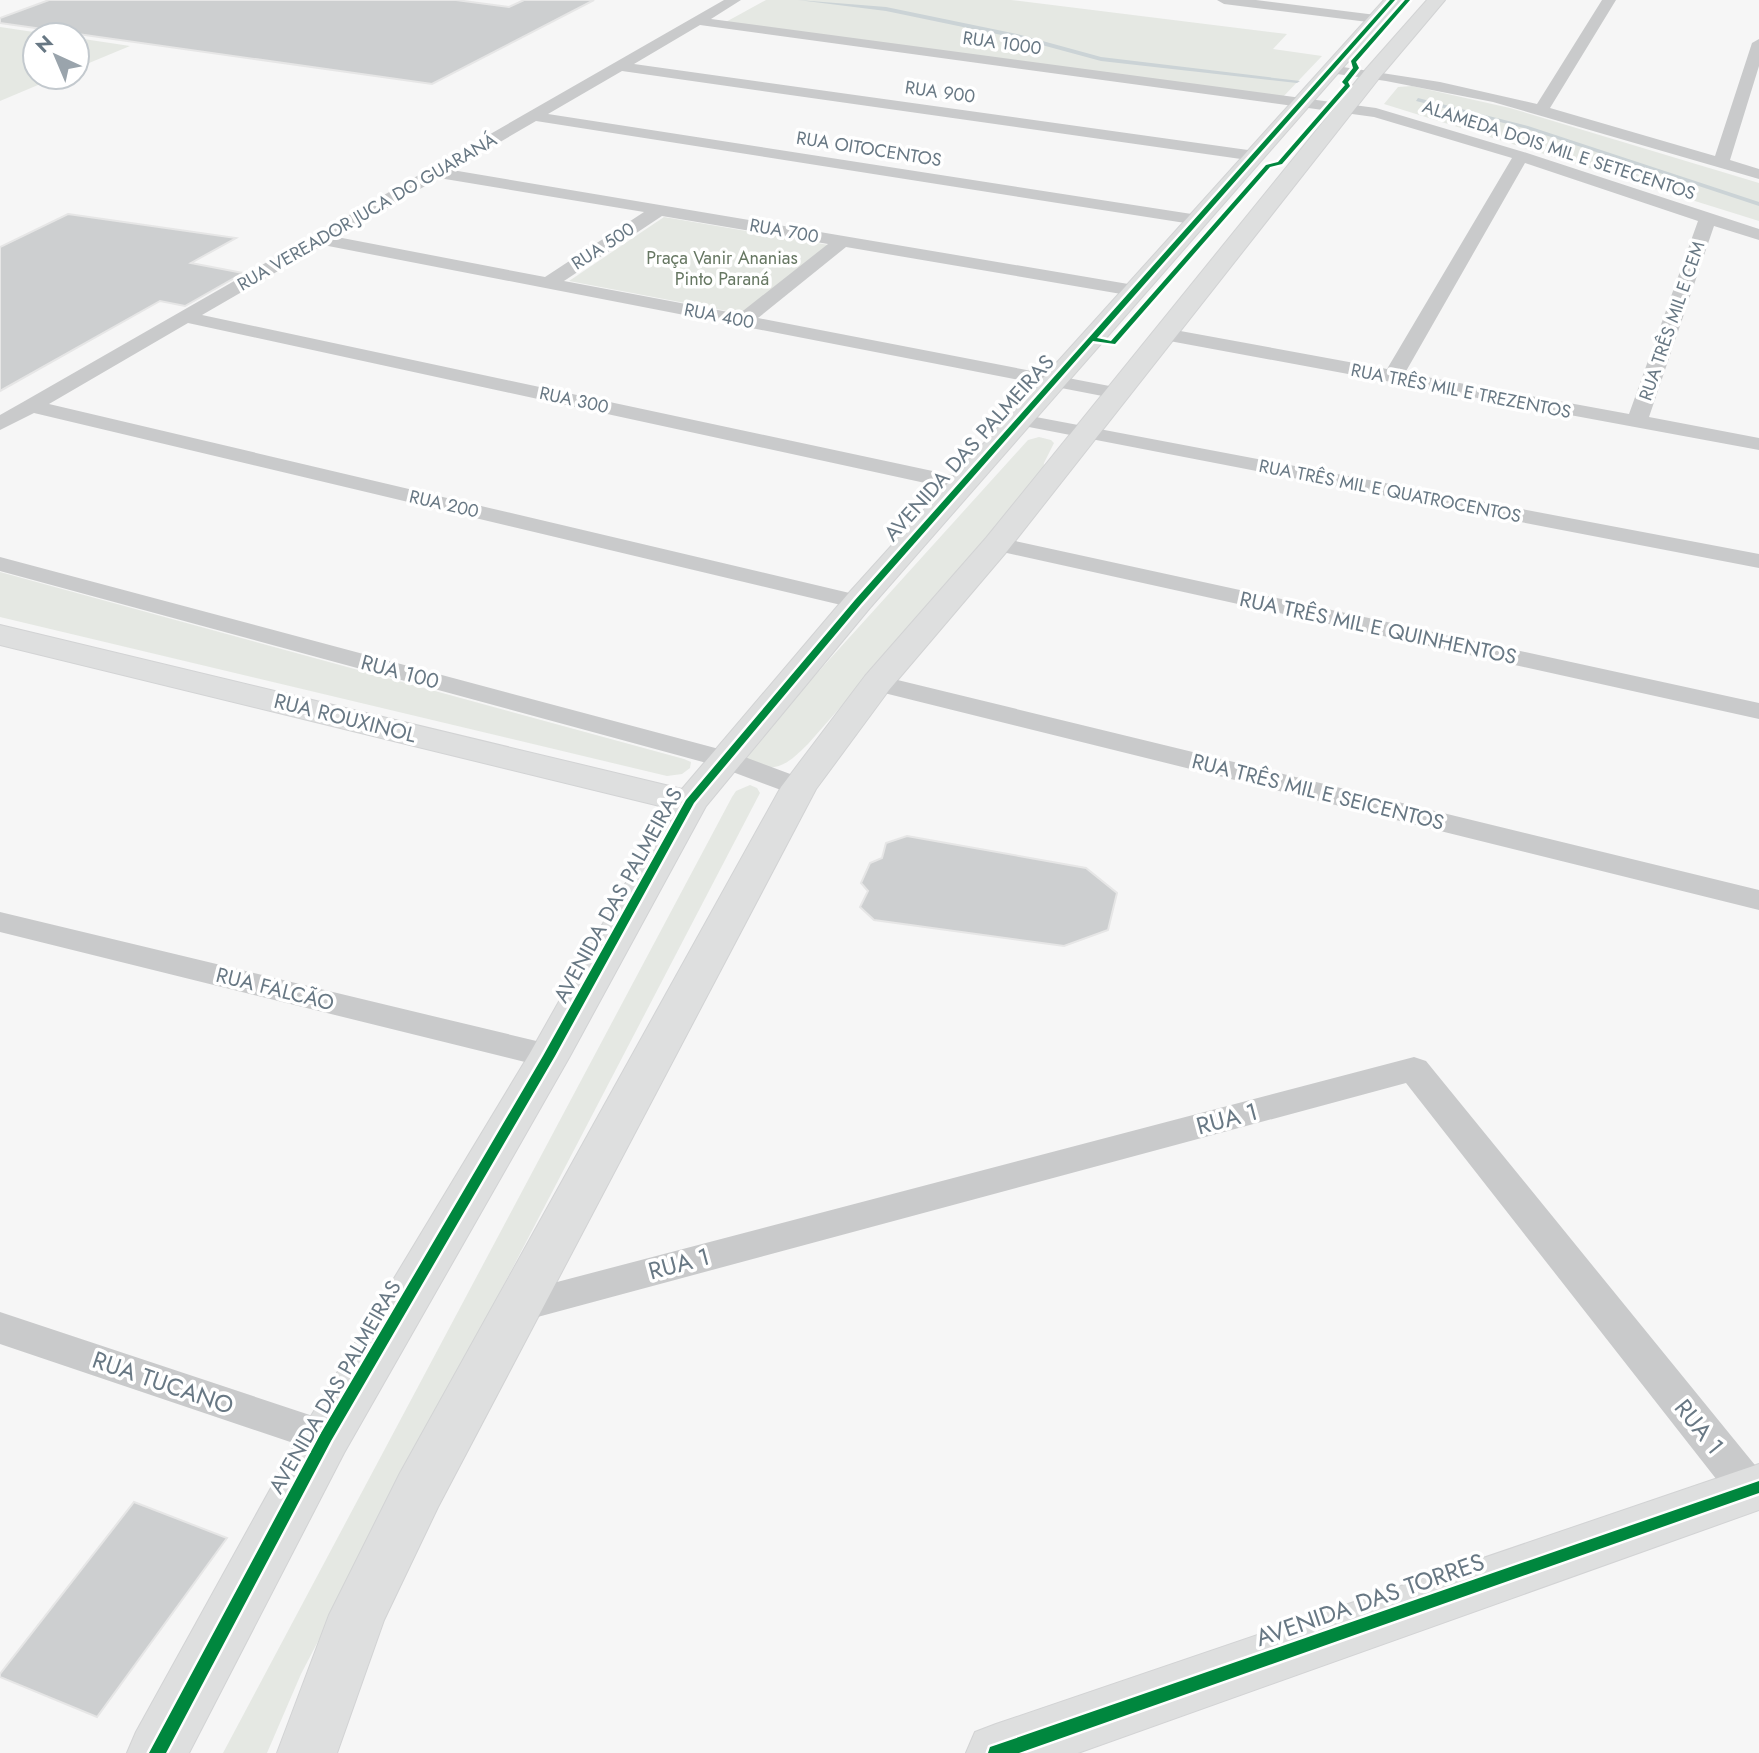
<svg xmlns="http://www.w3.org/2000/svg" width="1759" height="1753" font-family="Jost,sans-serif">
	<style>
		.green { fill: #e5e8e3 }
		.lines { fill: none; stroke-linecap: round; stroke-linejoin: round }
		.stream { fill: #cbd3d6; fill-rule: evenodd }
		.building { fill: #cdcfd0; stroke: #e6e6e6; stroke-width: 2 }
		.secondary-casing { stroke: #d2d3d4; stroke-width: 2 }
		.primary-casing { stroke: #d2d3d4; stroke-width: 2 }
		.street { fill: #c9cacb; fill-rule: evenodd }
		.secondary { fill: #dedfdf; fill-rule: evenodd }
		.primary { fill: #dedfdf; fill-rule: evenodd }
		.cycleway-casing { stroke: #fff; stroke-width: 5 }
		.cycleway { fill: #00873e; fill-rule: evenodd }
		.labels { text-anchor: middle; stroke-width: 7; stroke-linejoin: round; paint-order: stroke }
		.far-street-label { font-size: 18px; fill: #687884; stroke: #fff }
		.far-park-label { font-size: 18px; fill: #667762; stroke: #fff }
		.street-label { font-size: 21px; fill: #687884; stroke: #fff }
		.near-street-label { font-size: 24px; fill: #687884; stroke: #fff }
	</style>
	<rect width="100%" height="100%" fill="#f6f6f6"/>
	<path class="green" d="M766 0H1011L1287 34 1273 49 1322 56 1282 98 724 23Z
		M0 27 54 35H35V77H57L0 101Z
		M77 38 130 46 77 68Z
		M1412 86 1510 108 1759 183V221L1384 104 1398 87Z
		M664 217 829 245 743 314 569 281Z
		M1039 437 1051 440 1054 443 1044 463 1042 478 808 744C786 766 774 775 745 760L772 723 1028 440Z
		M0 572 684 759 691 762 690 768 682 774 667 776 0 617Z
		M750 785 757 788 760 793 301 1674 267 1753H223L732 797 736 791Z"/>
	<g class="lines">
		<path class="stream" d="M798 0 886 7 1017 34 1101 57 1300 81 1297 83 1101 61 1016 38 886 11Z
			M1418 98 1528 126 1759 202V206L1524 128 1416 101Z"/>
	</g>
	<path class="building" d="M49 0H456L509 7 524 0H594L432 84 0 23V18Z
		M68 214 236 238 191 263 243 273 185 306 160 301 0 391V247Z
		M907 836 1086 868 1117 893 1108 930 1064 946 874 920 860 907 868 891 861 883 870 863 882 858 886 843Z
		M134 1502 227 1538 97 1717 0 1677V1674Z"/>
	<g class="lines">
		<defs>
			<path id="secondary" d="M1384 0H1402L869 609 706 806 570 1056 344 1453 189 1753H127L136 1732 308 1421 530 1053 668 808 0 645V625L682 789 847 595Z
				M1427 0H1445L1380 77 1008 550 889 690 816 789 438 1507 384 1620 337 1753H277L329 1615 400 1473 781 787 865 676 986 538 1366 69Z"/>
			<path id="primary" d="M1759 1464V1510L1078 1753H966L975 1732 996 1724Z"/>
		</defs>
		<use href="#secondary" class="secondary-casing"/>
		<use href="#primary" class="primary-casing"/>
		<path class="street" d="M724 0H741L711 19 1376 108 1527 153 1759 229V240L1714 226 1649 417 1759 438V450L1164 340 1154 334 1164 328 1387 369 1512 158 1374 117 700 25 634 64 1255 151 1263 156 1255 161 622 71 548 114 1198 215 1207 220 1198 225 536 121 452 170 1140 286 1142 290 1133 296 846 247 758 318 1125 389 1128 393 1125 397 1118 399 323 245 202 315 970 479 973 484 970 489 962 491 188 323 49 404 858 595 867 597 870 602 867 607 858 609 34 413 0 430V415L23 402ZM1525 163 1698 221 1629 414 1405 373ZM439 178 644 212 545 277 337 237ZM662 216 828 244 739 314 564 281Z
			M1217 0H1256L1376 15 1383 19 1376 23 1224 4Z
			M1602 0H1616L1550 108 1715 156 1752 43 1759 39V66L1730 160 1759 169V179L1493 102 1386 81 1330 73 1323 69 1330 65 1440 82 1537 104Z
			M1020 414 1759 554V568L1013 424 1009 420 1013 416Z
			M997 537 1759 703V719L989 549 985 544 989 539Z
			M0 557 734 753 809 781 813 787 809 793 799 795 789 793 714 765 0 571Z
			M877 675 1759 890V910L868 689 864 683 868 677Z
			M0 912 549 1044 561 1048 566 1056 561 1064 549 1068 0 932Z
			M1414 1057 1426 1061 1759 1470V1505L1750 1508 1735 1503 1406 1083 519 1322 506 1318 500 1307 506 1296 519 1292Z
			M0 1312 340 1425 346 1437 340 1449 326 1454 0 1344Z"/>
		<use href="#secondary" class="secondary"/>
		<use href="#primary" class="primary"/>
		<defs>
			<path id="cycleway" d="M1390 0H1395L1097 338 1111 341 1266 165 1278 162 1345 85 1342 82 1353 68 1351 61 1405 0H1410L1356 62 1359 68 1348 82 1350 86 1282 164 1270 167 1115 344 1093 341 861 604 694 803 555 1056 331 1441 166 1753H149L321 1433 543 1056 686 800 855 600Z
				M1759 1481V1493L1019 1753H988L990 1747 996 1745Z"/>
		</defs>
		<use href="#cycleway" class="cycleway-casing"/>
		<use href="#cycleway" class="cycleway"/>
	</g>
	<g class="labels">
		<g class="far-street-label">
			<text transform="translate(1002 43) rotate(8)" y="6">RUA 1000</text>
			<text transform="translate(940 92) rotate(8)" y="6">RUA 900</text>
			<text transform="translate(869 149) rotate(9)" y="6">RUA OITOCENTOS</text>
			<text transform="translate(1559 150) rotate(18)" y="6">ALAMEDA DOIS MIL E SETECENTOS</text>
			<text transform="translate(367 212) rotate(-30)" y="6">RUA VEREADOR JUCA DO GUARANÁ</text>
			<text transform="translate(784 231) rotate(10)" y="6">RUA 700</text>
			<text transform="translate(603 246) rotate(-33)" y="6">RUA 500</text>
			<text transform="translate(719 316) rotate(11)" y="6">RUA 400</text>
			<text transform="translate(1672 321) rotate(-71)" y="6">RUA TRÊS MIL E CEM</text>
			<text transform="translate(1461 391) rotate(11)" y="6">RUA TRÊS MIL E TREZENTOS</text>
			<text transform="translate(574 400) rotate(12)" y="6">RUA 300</text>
			<text transform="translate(1390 491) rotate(11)" y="6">RUA TRÊS MIL E QUATROCENTOS</text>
			<text transform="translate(444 504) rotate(13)" y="6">RUA 200</text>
		</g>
		<g class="far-park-label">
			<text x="722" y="264">Praça Vanir Ananias<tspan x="722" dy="21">Pinto Paraná</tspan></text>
		</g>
		<g class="street-label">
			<text transform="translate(969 448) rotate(-48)" y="7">AVENIDA DAS PALMEIRAS</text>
			<text transform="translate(1378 628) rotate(12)" y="7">RUA TRÊS MIL E QUINHENTOS</text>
			<text transform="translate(400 672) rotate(15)" y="7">RUA 100</text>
			<text transform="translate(345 718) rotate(14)" y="7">RUA ROUXINOL</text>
			<text transform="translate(1318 792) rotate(14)" y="7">RUA TRÊS MIL E SEICENTOS</text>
			<text transform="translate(618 895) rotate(-61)" y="7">AVENIDA DAS PALMEIRAS</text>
			<text transform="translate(275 989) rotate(14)" y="7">RUA FALCÃO</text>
			<text transform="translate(335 1387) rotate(-60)" y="7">AVENIDA DAS PALMEIRAS</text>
		</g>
		<g class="near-street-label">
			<text transform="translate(1227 1119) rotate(-15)" y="8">RUA 1</text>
			<text transform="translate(679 1264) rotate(-15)" y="8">RUA 1</text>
			<text transform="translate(163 1383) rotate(19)" y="8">RUA TUCANO</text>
			<text transform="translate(1699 1427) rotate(51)" y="8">RUA 1</text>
			<text transform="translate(1370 1600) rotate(-19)" y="8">AVENIDA DAS TORRES</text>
		</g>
	</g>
	<g transform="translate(56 56) rotate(316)"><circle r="33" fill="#ffffff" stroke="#c3c9ce" stroke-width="2"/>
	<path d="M0-5L12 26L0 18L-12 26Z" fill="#9aa4ac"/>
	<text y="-10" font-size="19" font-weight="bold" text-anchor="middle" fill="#687884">N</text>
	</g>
</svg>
